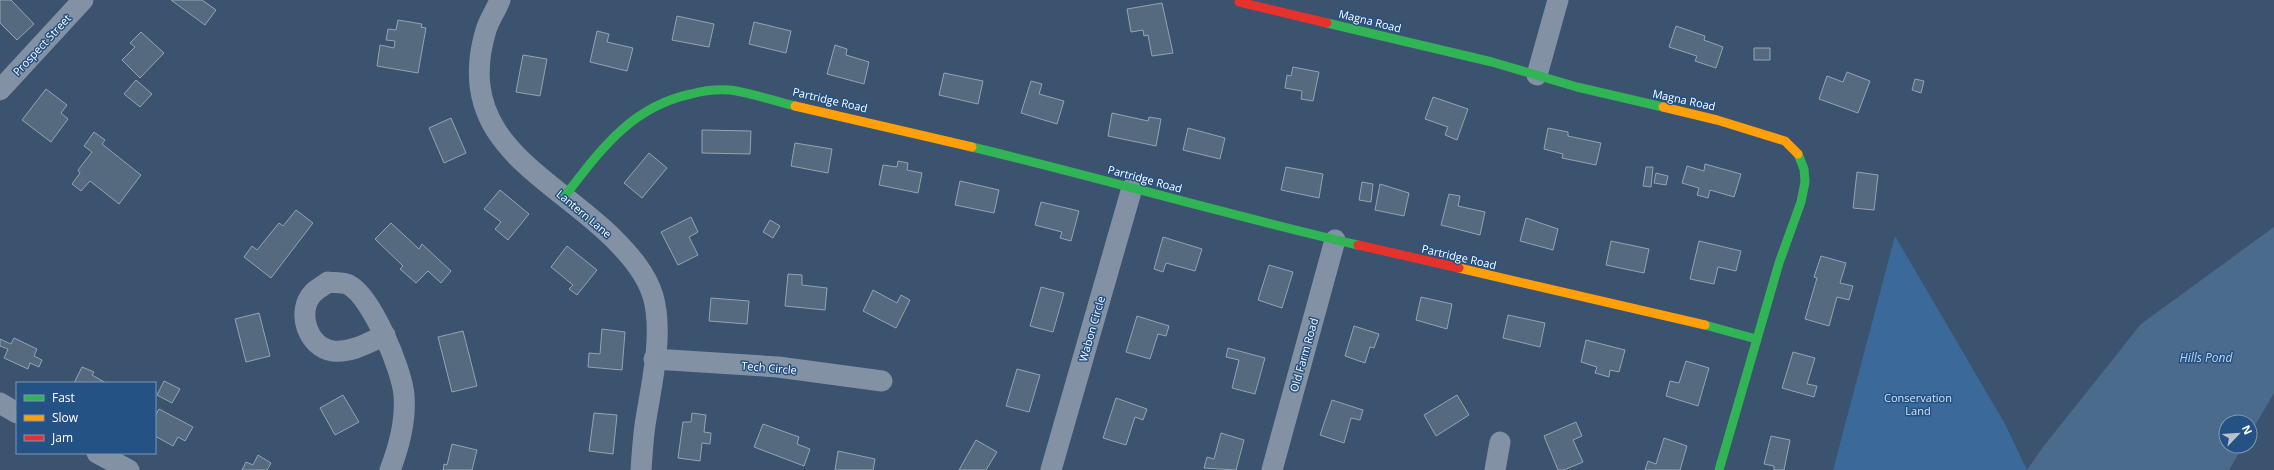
<svg xmlns="http://www.w3.org/2000/svg" width="2274" height="470" font-family="'Open Sans',sans-serif">
	<style>
		.green { fill: #3a699a }
		.water { fill: #4b6b8d }
		.building { fill: #566a7f; stroke: #95a3b2 }
		.lines { fill: none; stroke-linecap: round; stroke-linejoin: round }
		.street { stroke: #8292a4; stroke-width: 21 }
		.fast { stroke: #30b455; stroke-width: 9 }
		.slow { stroke: #ff9f0a; stroke-width: 9 }
		.jam { stroke: #e5322d; stroke-width: 9 }
		.labels { text-anchor: middle; stroke-width: 3; stroke-linejoin: round; paint-order: stroke }
		.street-label { font-size: 11px; fill: #fff; stroke: #255284 }
		.park-label { font-size: 11px; fill: #d2e4f6; stroke: #255284 }
		.water-label { font-size: 12px; font-style: italic; fill: #bad4ef; stroke: #255284 }
	</style>
	<rect width="100%" height="100%" fill="#3b536e"/>
	<path class="green" d="M1895 236 2005 424 2027 470H1833Z"/>
	<path class="water" d="M2274 227V393L2250 434V422H2226V446H2243L2229 470H2027L2043 447 2141 324Z"/>
	<path class="building" d="M0 0H11L34 24 17 40 0 23Z
		M171 0H202L216 10 205 25Z
		M1162 3 1173 53 1152 56 1148 35 1144 36 1143 30 1131 32 1127 9Z
		M677 16 714 24 709 47 672 40Z
		M398 20 422 24 421 27 426 28 418 73 377 66 380 45 394 48 395 41 386 40 388 29 396 30Z
		M754 22 791 31 786 53 749 44Z
		M1676 26 1705 36 1704 40 1723 47 1716 68 1695 61 1697 56 1669 47Z
		M597 31 609 34 607 42 633 48 627 71 590 62Z
		M141 32 164 53 140 78 122 60 135 47 130 43Z
		M835 45 847 49 846 55 869 62 864 84 827 74Z
		M1754 48H1770V60H1754Z
		M523 55 547 59 540 96 516 92Z
		M1293 67 1319 72 1313 101 1301 99 1302 91 1285 88 1287 75 1291 76Z
		M1847 72 1870 81 1858 113 1819 99 1827 76 1843 82Z
		M944 73 983 81 978 104 939 95Z
		M1915 79 1924 81 1921 93 1912 90Z
		M136 80 152 94 140 107 124 94Z
		M1031 81 1042 84 1039 94 1064 101 1057 124 1021 113Z
		M46 89 67 105 61 113 68 119 51 142 22 120Z
		M1433 97 1468 109 1457 140 1445 135 1448 127 1425 119Z
		M1112 113 1148 121 1149 117 1161 119 1156 146 1108 136Z
		M451 118 466 153 444 163 429 128Z
		M1188 128 1225 138 1220 159 1183 150Z
		M1548 128 1568 132V136L1601 143 1596 165 1562 158 1563 154 1544 149Z
		M702 130 751 131 750 154 702 153Z
		M94 132 105 140 102 144 141 175 119 204 90 181 81 191 72 184 80 173 78 170 92 152 84 146Z
		M795 143 832 149 828 173 791 166Z
		M649 153 667 168 642 198 624 183Z
		M898 161 908 163 907 170 922 173 918 193 879 185 883 165 897 167Z
		M1705 164 1741 174 1734 197 1710 190 1708 198 1697 195 1699 188 1682 183 1687 166 1704 171Z
		M1286 167 1323 174 1319 198 1281 190Z
		M1646 167H1653L1651 187 1643 186Z
		M1857 172 1878 175 1874 210 1853 208Z
		M1656 173 1668 176 1666 185 1654 183Z
		M960 181 999 190 994 213 955 205Z
		M1362 182 1373 184 1371 202 1359 200Z
		M1380 184 1409 193 1404 216 1375 210Z
		M500 190 529 214 508 240 495 229 501 222 484 209Z
		M1449 194 1460 196 1458 206 1485 212 1480 235 1441 225Z
		M1041 202 1079 211 1071 241 1060 238 1062 232 1035 225Z
		M296 210 313 223 271 278 244 257 252 246 257 250 279 223 283 226Z
		M691 217 698 232 689 237 698 255 678 265 661 232Z
		M1526 218 1558 229 1553 250 1520 241Z
		M770 220 780 226 773 238 763 232Z
		M391 223 419 249 422 244 451 271 441 283 428 271 416 283 400 269 403 266 375 239Z
		M1163 237 1202 249 1195 271 1166 263 1163 272 1154 269Z
		M1611 241 1649 249 1644 273 1606 265Z
		M1699 241 1741 251 1736 271 1718 267 1714 284 1690 279Z
		M567 246 597 270 577 295 569 289 573 285 551 267Z
		M1821 256 1846 263 1840 283 1853 286 1849 300 1837 297 1829 326 1805 319 1817 278 1814 277Z
		M1269 265 1293 272 1282 308 1258 300Z
		M788 274 802 275V285L827 288 825 310 785 306Z
		M1041 287 1064 293 1053 332 1030 326Z
		M873 290 897 303 901 295 910 300 896 328 863 311Z
		M1421 297 1452 304 1447 329 1416 320Z
		M711 298 749 301 747 324 709 321Z
		M259 313 270 356 246 362 235 319Z
		M1508 315 1545 323 1540 347 1503 338Z
		M1137 316 1169 326 1166 336 1158 334 1150 359 1126 352Z
		M1354 326 1379 334 1374 348 1370 347 1365 363 1345 356Z
		M602 329 625 332 622 370 588 367 589 353 600 354Z
		M463 331 477 386 452 392 438 337Z
		M14 338 37 349 34 356 42 360 39 367 30 363 28 369 4 358 8 349 0 346V339L11 344Z
		M1586 340 1625 350 1619 372 1610 370 1609 377 1595 373 1597 367 1581 362Z
		M1228 348 1265 358 1255 394 1232 388 1239 360 1226 357Z
		M1793 352 1815 358 1807 384 1817 386 1814 397 1782 388Z
		M1686 361 1709 368 1698 406 1666 396 1670 381 1679 383Z
		M82 367 94 372 92 375 106 383H74Z
		M1017 369 1040 375 1029 412 1006 406Z
		M164 381 180 389 172 403 157 395Z
		M343 395 359 422 335 435 320 408Z
		M1457 395 1469 415 1436 436 1424 415Z
		M1116 398 1147 409 1143 420 1135 417 1126 445 1103 438Z
		M1332 400 1363 410 1360 420 1351 418 1344 443 1320 435Z
		M159 409 193 427 185 441 178 437 173 446 155 436V416Z
		M594 413 617 415 613 454 589 451Z
		M692 413 706 415 704 432 711 433 710 444 702 443 700 461 678 458 683 422H691Z
		M1576 422 1582 436 1573 440 1583 462 1564 470H1558L1544 436Z
		M763 424 799 437 797 444 810 449 804 466 754 447Z
		M1221 433 1244 440 1236 470 1204 468 1207 457 1214 459Z
		M1771 436 1790 440 1784 470H1774V466L1764 464Z
		M1664 438 1687 446 1680 470H1645L1648 461 1656 464Z
		M976 440 997 452 986 470H959Z
		M452 444 477 450 472 470H443L444 464 447 465Z
		M838 451 875 459 873 470H835Z
		M258 455 271 463 267 470H242L246 462 253 465Z"/>
	<g class="lines">
		<path class="street" d="M500 0C496 10 489 20 486 30 453 140 547 174 612 237 629 254 646 273 653 296 664 334 651 386 645 425 643 440 642 455 641 470
			M1537 75 1558 0
			M0 90 83 0
			M385 335C368 343 351 353 333 351 307 347 296 311 313 293 317 289 323 286 328 282 334 283 344 282 349 285 372 297 402 370 404 395 406 420 399 447 390 470
			M654 359 778 367 882 381
			M0 403 17 413
			M97 453 129 470
			M1051 470 1132 188
			M1272 470 1335 240
			M1495 470 1500 442"/>
		<path class="fast" d="M1327 23 1492 62 1577 87 1663 107
			M972 147C1101 178 1228 215 1358 245
			M564 197C600 151 630 107 691 94 702 91 718 89 730 90 752 93 774 101 795 106
			M1705 325 1756 339
			M1719 470 1779 263 1801 202 1805 182 1804 169 1798 154"/>
		<path class="slow" d="M795 106 972 147
			M1663 107 1717 120 1785 141 1798 154
			M1459 268 1705 325"/>
		<path class="jam" d="M1239 2 1327 23
			M1358 245 1459 268"/>
	</g>
	<g class="labels">
		<g class="street-label">
			<text transform="translate(1370 21) rotate(14)" y="4">Magna Road</text>
			<text transform="translate(42 45) rotate(-47)" y="4">Prospect Street</text>
			<text transform="translate(830 100) rotate(13)" y="4">Partridge Road</text>
			<text transform="translate(1684 100) rotate(12)" y="4">Magna Road</text>
			<text transform="translate(1145 179) rotate(15)" y="4">Partridge Road</text>
			<text transform="translate(584 214) rotate(40)" y="4">Lantern Lane</text>
			<text transform="translate(1459 257) rotate(13)" y="4">Partridge Road</text>
			<text transform="translate(1092 329) rotate(-74)" y="4">Wabon Circle</text>
			<text transform="translate(1304 355) rotate(-74)" y="4">Old Farm Road</text>
			<text transform="translate(769 368) rotate(5)" y="4">Tech Circle</text>
		</g>
		<g class="park-label">
			<text x="1918" y="402">Conservation<tspan x="1918" dy="13">Land</tspan></text>
		</g>
		<g class="water-label">
			<text x="2206" y="362">Hills Pond</text>
		</g>
	</g>
	<rect x="16" y="382" width="140" height="72" fill="#255284" stroke="#7c97b5"/>
	<rect x="24" y="395" width="20" height="6" fill="#30b455" stroke="#7c97b5"/>
	<text x="52" y="402" font-size="12" fill="#ffffff">Fast</text>
	<rect x="24" y="415" width="20" height="6" fill="#ff9f0a" stroke="#7c97b5"/>
	<text x="52" y="422" font-size="12" fill="#ffffff">Slow</text>
	<rect x="24" y="435" width="20" height="6" fill="#e5322d" stroke="#7c97b5"/>
	<text x="52" y="442" font-size="12" fill="#ffffff">Jam</text>
	<g transform="translate(2238 434) rotate(65)"><circle r="19" fill="#255284" stroke="#7c97b5"/>
	<path d="M0-3L7 15L0 10L-7 15Z" fill="#bac3cc"/>
	<text y="-6" font-size="11" font-weight="bold" text-anchor="middle" fill="#ffffff">N</text>
	</g>
</svg>
